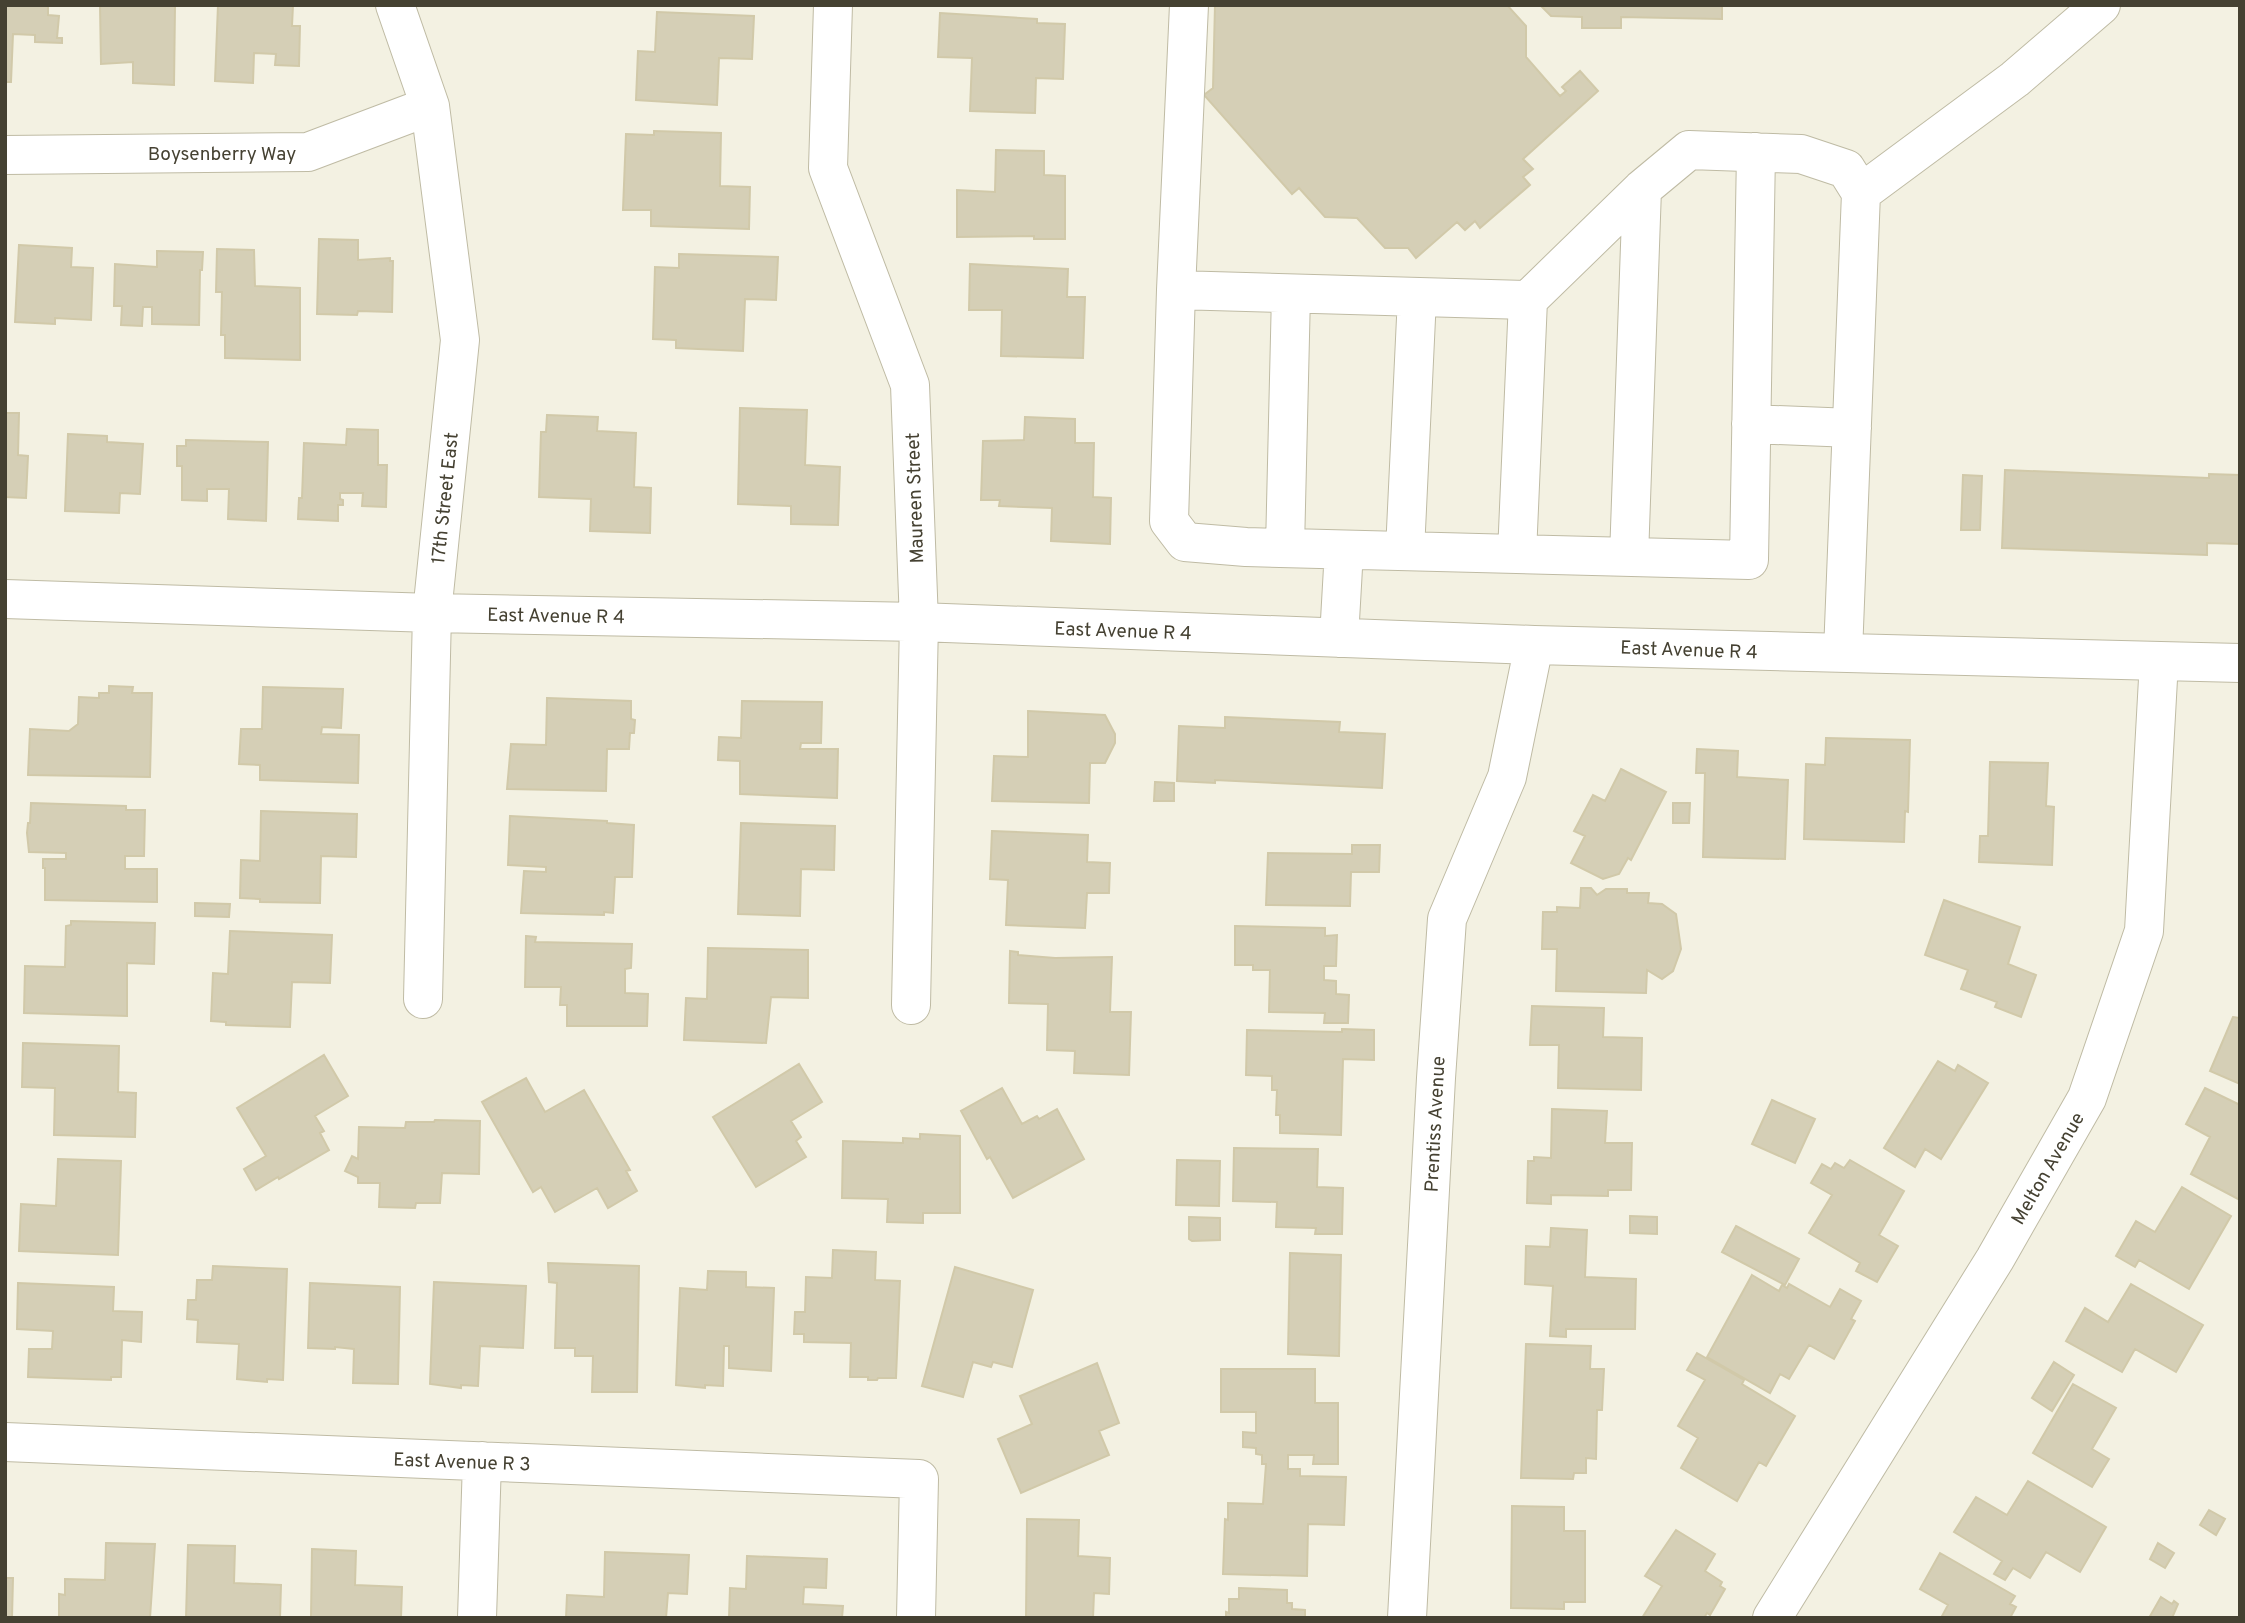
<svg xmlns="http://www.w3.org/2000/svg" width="2245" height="1623" font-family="Overpass,sans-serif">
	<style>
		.building { fill: #d5cfb6; stroke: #d1c9a9; stroke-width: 2 }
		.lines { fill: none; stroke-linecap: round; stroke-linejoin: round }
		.minor-casing { stroke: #bfbba4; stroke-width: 40 }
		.minor { stroke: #fff; stroke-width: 38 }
		.labels { text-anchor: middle; stroke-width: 6; stroke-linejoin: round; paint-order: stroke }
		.street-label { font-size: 19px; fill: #454132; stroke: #fff }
	</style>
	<rect width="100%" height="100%" fill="#f3f1e2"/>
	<path class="building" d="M5 5H48V15L59 16 57 38H62V43L35 42V35L13 34 11 82H5Z
		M100 5 175 6 174 85 133 83V62L101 64Z
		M218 5H293L292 26H300L299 66 275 65 276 54 254 53 253 83 215 81Z
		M1215 5H1507L1526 26V57L1560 96 1566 91 1562 87 1580 71 1598 91 1523 159 1533 169 1523 177 1530 185 1480 228 1475 221 1465 230 1457 222 1416 258 1408 248H1385L1357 218 1325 217 1299 188 1292 194 1204 95 1213 88Z
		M1540 5H1722V19L1621 17V28H1582V17L1551 16Z
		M657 12 754 16 752 59 719 58 717 105 636 100 638 51 655 52Z
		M940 13 1037 19V23L1065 24 1063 79 1036 78 1035 113 970 111 972 58 938 57Z
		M654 131 721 133 720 186 750 187 749 229 651 226V210H623L626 134 654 135Z
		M996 150 1044 151V175L1065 176V239H1034V236L957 237V190L995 192Z
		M319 239 358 240V260L390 258V261H393L392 312 358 311 357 315 317 314Z
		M19 245 72 248 71 267 93 268 91 320 55 318V324L15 322Z
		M217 249 254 250 255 286 300 288V360L225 358V335H221L222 292H216Z
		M157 251 203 252 202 270H200L199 325 152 324V307H143L142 326 121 325 122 306H114L115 264 157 267Z
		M679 254 778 257 776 300 745 299 743 351 676 348V340L653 339 655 267 679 268Z
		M970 264 1068 269 1067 297H1085L1083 358 1001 356 1002 310H969Z
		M740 408 807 410 805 465 840 467 838 525 791 524V506L738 504Z
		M5 413H19L18 455 28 456 26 498 5 497Z
		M547 415 598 417 597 431 636 433 634 487 651 488 650 533 590 531 591 499 539 497 541 432H546Z
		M1025 417 1075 419V443H1094L1093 497 1111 498 1110 544 1051 541 1052 508 999 506 1000 500H981L983 441 1024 440Z
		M347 429 378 430V465H387L386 507 362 506 363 493H340V499L343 500V505H338V521L298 519 299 498H302L304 443 346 445Z
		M68 434 107 436V442L143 444 140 494 120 493 119 513 65 511Z
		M186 440 268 442 266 521 228 519 229 489H207V501L182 500V466H177V446H186Z
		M2005 470 2209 478V474L2240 475V544L2207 543V555L2002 548Z
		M1963 475 1982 476 1980 530H1961Z
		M109 686 133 687 132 693H152L150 777 28 775 30 729 69 731 78 724 79 697 99 698V693H109Z
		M263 687 343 689 341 728 322 727 321 734 359 735 358 783 260 780V765L239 764 241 729H262Z
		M547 698 631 701V719L635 720 634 733H630L629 749H607L606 791 507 789 511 744 546 745Z
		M742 701 822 702 821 743H801L800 749H838L837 798 740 794V761L718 760 719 737 741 738Z
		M1028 711 1105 715 1115 734V743L1105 763H1090L1089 803 992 801 994 756 1028 757Z
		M1225 717 1340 722 1339 732 1385 734 1382 788 1215 780V783L1177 781 1179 726 1225 728Z
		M1826 738 1910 740 1908 812 1905 811 1904 842 1804 839 1806 764 1825 765Z
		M1697 749 1738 751 1737 777 1788 780 1785 859 1703 857 1705 773H1696Z
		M1990 762 2048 763 2046 806 2054 807 2052 865 1979 862 1980 836H1988Z
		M1621 769 1666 792 1631 860 1628 858 1619 874 1603 879 1571 863 1585 836 1574 831 1593 795 1605 801Z
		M1155 782 1174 783V801H1154Z
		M31 803 126 806V810H145L144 856H125V869H157V902L45 900V868H43V859H66V853L29 852 27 833 28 823H30Z
		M1673 803H1690L1689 823H1673Z
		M261 811 357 814 356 857 321 856 320 903 260 902V899L240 898 241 860 260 861Z
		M510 816 607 821V823L634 825 632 877H615L613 913 604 912V915L521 913 524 871 546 872V867L508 865Z
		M741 823 835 826 834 870 801 869 800 916 738 914Z
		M992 831 1088 835 1087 862 1110 863 1109 893H1087L1085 928 1006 925 1008 880 990 879Z
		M1352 845H1380L1379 872H1351L1350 906 1266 905 1268 853 1352 854Z
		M1581 888H1591L1597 895 1606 889H1627V893H1649L1648 903 1662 904 1676 914 1681 949 1673 971 1662 979 1647 970 1646 993 1556 991 1557 949H1542L1543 912H1557V907L1580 908Z
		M1944 900 2020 927 2008 964 2036 975 2021 1017 1995 1007 1997 1002 1961 989 1968 970 1925 955Z
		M195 903 230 904 229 917 195 916Z
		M71 921 155 923 154 964 127 963V1016L24 1013 25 966 65 967 66 926 71 925Z
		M1235 926 1325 928V936L1337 935 1336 966H1324V980L1336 981V994L1349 995 1348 1023H1324L1325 1013 1269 1012 1270 970H1253V965H1235Z
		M230 931 332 935 330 983 292 982 290 1027 226 1025V1022L211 1021 213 973 228 974Z
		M526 936 536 937 535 942 632 944 631 968 625 969V993L648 994 647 1026H567V1005H560L561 987H525Z
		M708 948 808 950V998L771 997 766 1043 684 1040 686 998 707 999Z
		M1010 951 1018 952V955L1055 958 1112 957 1110 1012H1131L1129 1075 1074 1073 1075 1051 1047 1050 1048 1004 1009 1003Z
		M1532 1006 1604 1008 1603 1037 1642 1038 1641 1090 1558 1088 1559 1045H1530Z
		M2233 1017 2240 1018V1084L2210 1071Z
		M1342 1029 1374 1030V1060L1343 1059 1341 1135 1280 1133V1115H1276L1277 1090H1272V1076L1246 1075 1247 1030 1342 1032Z
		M23 1043 119 1046 118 1092 136 1093 135 1137 54 1135 55 1088 22 1087Z
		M324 1055 348 1096 315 1116 324 1131 320 1133 329 1150 279 1179 278 1177 256 1190 244 1169 266 1156 237 1108Z
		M1938 1061 1955 1071 1958 1065 1988 1083 1941 1159 1925 1149 1915 1167 1884 1148Z
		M799 1064 822 1102 791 1121 801 1137 796 1141 806 1157 756 1187 713 1117Z
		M526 1078 545 1112 584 1090 630 1170 626 1171 637 1191 608 1208 597 1188 555 1212 541 1187 533 1192 482 1102Z
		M1002 1088 1022 1124 1037 1116 1039 1119 1057 1109 1084 1159 1013 1198 990 1157 987 1159 961 1111Z
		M2205 1088 2240 1105V1200L2191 1174 2210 1137 2186 1124Z
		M1772 1100 1815 1119 1795 1163 1752 1144Z
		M1552 1109 1607 1111 1605 1143H1632L1631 1190H1608V1196L1551 1195V1204L1527 1203 1528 1161H1534V1157L1551 1158Z
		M435 1120 480 1121 479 1174 442 1173 440 1203H416L415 1208 379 1207 380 1183H358V1177L345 1171 352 1156 358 1159 359 1127 405 1128 406 1122H434Z
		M920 1134 960 1136V1213H923V1223L887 1222 888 1199 842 1198 843 1141 903 1143V1138L920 1139Z
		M1234 1148 1318 1149 1317 1187 1343 1188 1342 1234H1315L1316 1228 1276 1227 1277 1202 1233 1201Z
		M58 1159 121 1161 118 1255 19 1251 21 1204 56 1206Z
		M1177 1160 1220 1161 1219 1206 1176 1205Z
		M1850 1160 1904 1191 1879 1235 1898 1246 1877 1282 1856 1271 1860 1263 1809 1233 1832 1195 1811 1183 1822 1164 1831 1169 1835 1163 1844 1168Z
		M2182 1187 2231 1216 2189 1289 2139 1260 2135 1267 2116 1256 2136 1221 2155 1232Z
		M1630 1216 1657 1217V1234L1630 1233Z
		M1189 1217 1220 1218V1240L1192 1241 1189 1239Z
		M1736 1226 1799 1259 1785 1285 1722 1252Z
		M1551 1228 1587 1230 1585 1277 1636 1279 1635 1329H1566V1337L1550 1336 1553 1286 1525 1284 1526 1246 1550 1247Z
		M833 1250 876 1252 875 1280 900 1281 896 1378H878L877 1380H868V1377H850L851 1343 804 1342V1334H794L795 1312H805L806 1277 832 1278Z
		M1290 1253 1341 1255 1339 1356 1288 1354Z
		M548 1263 639 1266 637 1392H592L593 1356H575V1348H555L557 1283 549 1282Z
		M213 1266 287 1269 283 1380 267 1379V1382L237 1379 239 1344 197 1342 198 1320 187 1319 188 1300H196L197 1280H212Z
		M955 1267 1033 1290 1012 1367 993 1362 991 1367 973 1362 963 1397 922 1386Z
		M708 1271 746 1272V1287L774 1288 771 1371 729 1368V1346H724L723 1386 705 1385V1388L676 1385 680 1288 707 1290Z
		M1752 1275 1779 1291 1782 1285 1787 1288 1789 1284 1830 1307 1840 1289 1861 1301 1851 1319 1855 1321 1834 1359 1809 1345 1789 1379 1780 1374 1770 1393 1707 1357Z
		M434 1282 526 1286 523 1348 480 1346 478 1386 461 1385V1388L430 1384Z
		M18 1283 114 1287 113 1311 142 1312 141 1342 122 1340 121 1377H111V1380L28 1377 29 1349H52L53 1331 17 1329Z
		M310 1283 400 1287 398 1384 353 1383 354 1349 335 1347V1349L308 1348Z
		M2131 1284 2203 1325 2176 1372 2135 1349 2122 1372 2066 1341 2085 1308 2108 1322Z
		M1526 1344 1591 1346 1590 1369H1604L1602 1410H1597L1596 1459 1586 1458V1473H1574L1573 1479 1521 1478Z
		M1697 1353 1744 1380 1742 1384 1795 1416 1766 1466 1759 1462 1737 1501 1681 1468 1698 1438 1678 1426 1705 1380 1687 1370Z
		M2054 1362 2074 1375 2052 1411 2032 1398Z
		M1097 1363 1119 1423 1099 1431 1109 1455 1021 1493 998 1439 1032 1424 1020 1396Z
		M1221 1369H1315V1403H1338V1464H1313L1314 1455H1288V1469H1300V1476L1346 1477 1344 1525 1308 1524 1307 1576 1223 1574 1225 1519 1228 1520V1503L1263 1504 1266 1464H1262V1455L1256 1454V1448L1243 1447V1432L1256 1433V1412H1221Z
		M2073 1384 2116 1408 2092 1449 2109 1459 2092 1487 2033 1453Z
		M2028 1481 2106 1527 2080 1572 2046 1552 2030 1578 2013 1568 2005 1580 1994 1574 2002 1561 1954 1532 1976 1497 2007 1515Z
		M1512 1506 1564 1507V1531H1585V1602H1564V1609L1511 1608Z
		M2209 1510 2225 1519 2216 1535 2200 1525Z
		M1027 1519 1079 1520 1078 1556 1110 1558 1109 1594 1094 1593 1093 1618H1026Z
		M1676 1530 1715 1554 1705 1571 1722 1582 1720 1586 1725 1589 1710 1615 1707 1613 1704 1618H1642L1662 1586 1645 1576Z
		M106 1543 155 1544 150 1618H59V1594L65 1595V1579L105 1580Z
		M2158 1543 2174 1553 2165 1568 2150 1559Z
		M188 1545 235 1546 234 1583 281 1585 280 1618H186Z
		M312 1549 356 1551 355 1585 402 1587 401 1618H311Z
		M605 1552 689 1555 687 1594 668 1593 666 1618H566L567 1595 604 1597Z
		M1940 1553 2015 1596 2010 1604 2016 1607 2010 1618H1941L1948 1605 1920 1589Z
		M747 1556 827 1559 826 1588 804 1587 803 1604 843 1606 842 1618H729L730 1588 746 1589Z
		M5 1578H13L12 1618H5Z
		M1239 1588 1287 1590V1603H1292V1609L1305 1610V1618H1226V1612L1229 1613V1599H1239Z
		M2161 1597 2172 1604 2174 1601 2178 1604 2172 1618H2149Z"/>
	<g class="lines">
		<defs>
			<path id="minor" d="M395 5 430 106 460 340 432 613 423 999
				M833 5 828 168 910 385 919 622 911 1005
				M1756 152 1749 560 1246 547 1185 542 1169 521 1176 290 1528 300 1642 189 1689 150 1801 154 1846 169 1861 193 1843 653
				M5 155 308 152 430 106
				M1861 193 2015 79 2101 5
				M1176 290 1189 5
				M1751 424 1852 428
				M1285 548 1291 294
				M1405 551 1417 297
				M1517 554 1528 300
				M1629 557 1642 189
				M5 599 432 613 919 622 1534 645 2240 663
				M1339 638 1344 550
				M5 1442 919 1479 916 1618
				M477 1618 482 1461
				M1407 1618 1436 1078 1447 919 1507 777 1534 645
				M1772 1618 1995 1259 2087 1098 2144 931 2159 661"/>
		</defs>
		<use href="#minor" class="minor-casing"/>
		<use href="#minor" class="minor"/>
	</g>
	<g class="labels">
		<g class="street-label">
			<text x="222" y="160">Boysenberry Way</text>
			<text transform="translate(444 498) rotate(-84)" y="7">17th Street East</text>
			<text transform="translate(914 498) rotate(-92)" y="7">Maureen Street</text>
			<text transform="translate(556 615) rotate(1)" y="7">East Avenue R 4</text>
			<text transform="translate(1123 630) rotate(2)" y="7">East Avenue R 4</text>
			<text transform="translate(1689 649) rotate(2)" y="7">East Avenue R 4</text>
			<text transform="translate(1434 1124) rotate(-87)" y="7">Prentiss Avenue</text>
			<text transform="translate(2047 1168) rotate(-60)" y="7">Melton Avenue</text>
			<text transform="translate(462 1461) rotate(2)" y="7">East Avenue R 3</text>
		</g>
	</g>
	<rect width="2245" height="1623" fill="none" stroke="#454132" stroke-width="14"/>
</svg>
